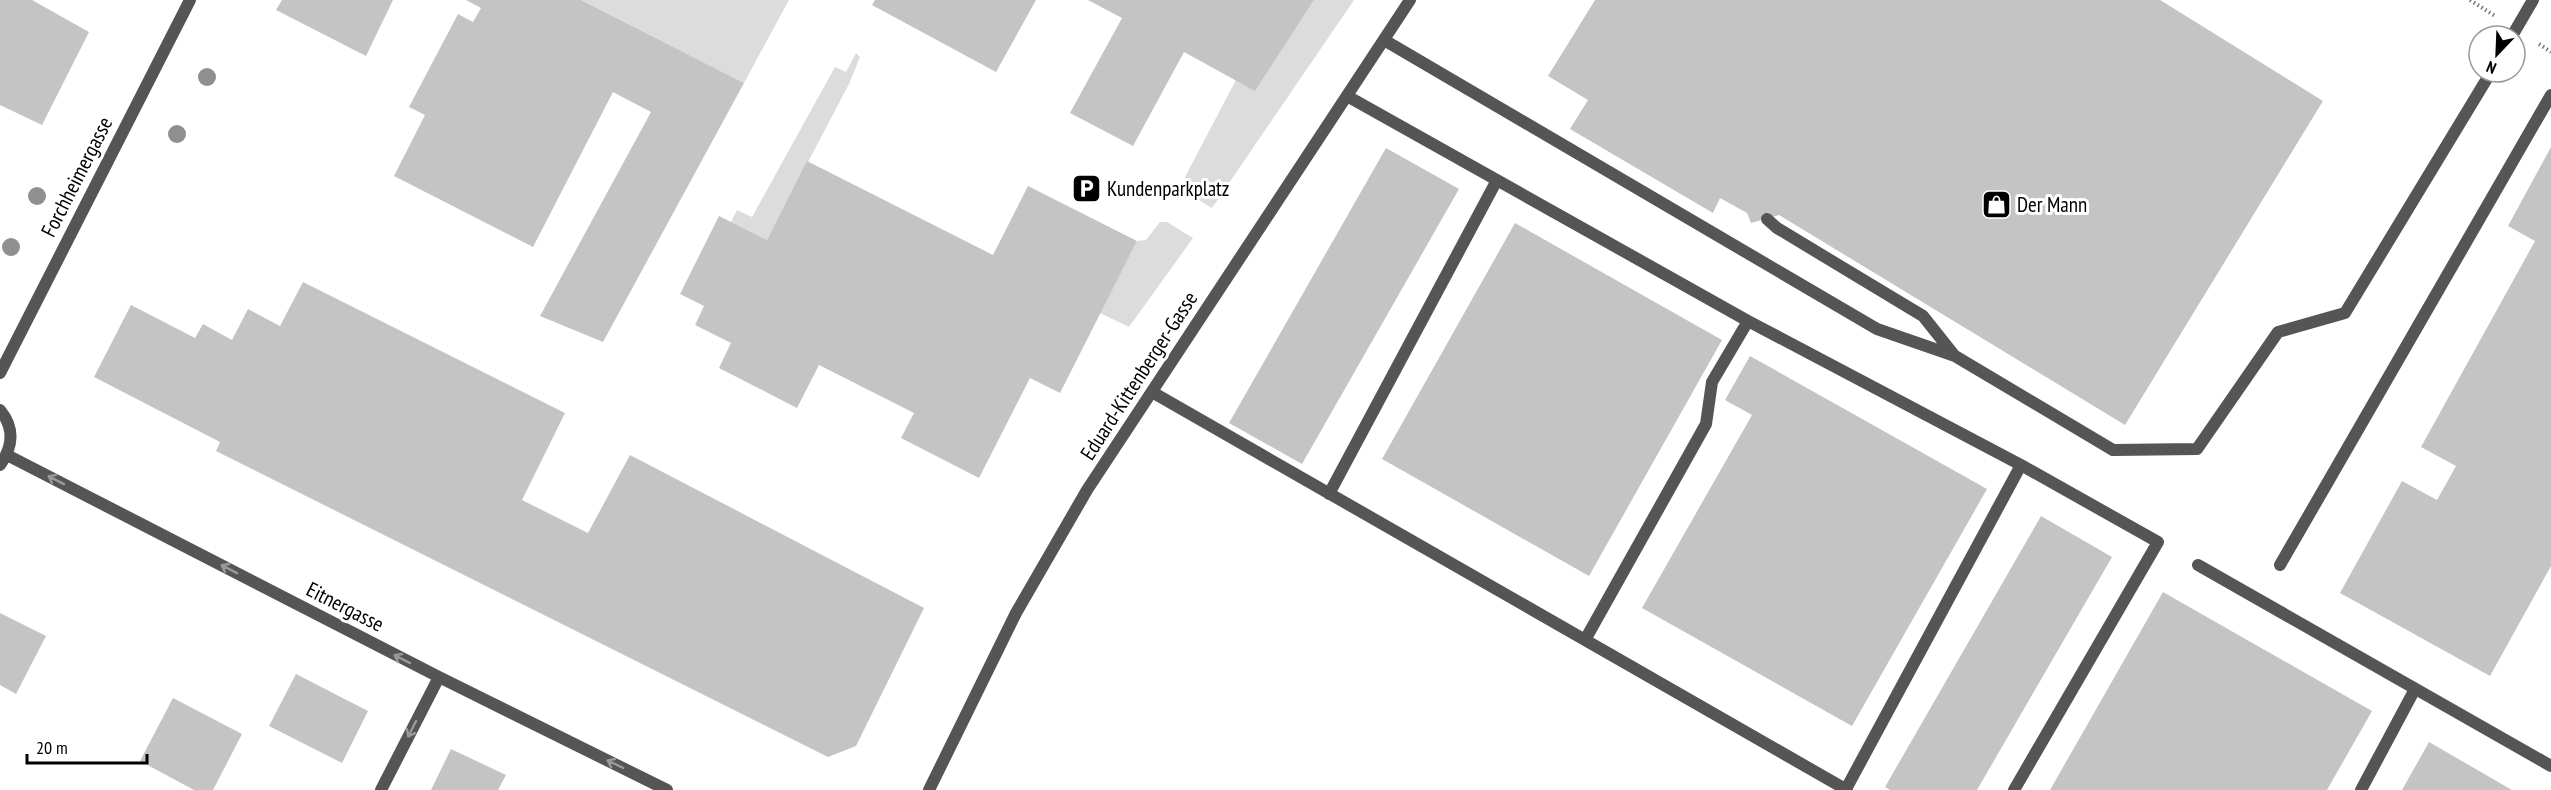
<svg xmlns="http://www.w3.org/2000/svg" width="2551" height="790" font-family="'PT Sans Narrow',sans-serif">
	<style>
		.green { fill: #dcdcdc }
		.building { fill: #c4c4c4 }
		.lines { fill: none; stroke-linecap: round; stroke-linejoin: round }
		.path { stroke: #777; stroke-width: 4; stroke-dasharray: 1.5 3; stroke-linecap: butt }
		.service { stroke: #555; stroke-width: 12 }
		.minor { stroke: #555; stroke-width: 12 }
		.tree { fill: #8f8f8f }
		.oneway { stroke: #999 }
		.labels { text-anchor: middle; stroke-width: 6; stroke-linejoin: round; paint-order: stroke }
		.street-label { font-size: 21px; fill: #000; stroke: #fff }
		.poi-label { font-size: 21px; fill: #000; stroke: #fff; text-anchor: start }
	</style>
	<rect width="100%" height="100%" fill="#fff"/>
	<path class="green" d="M581 0H789L744 83Z
		M1314 0H1354L1212 208 1187 193 1182 186 1186 175 1236 80 1255 90Z
		M856 53 860 57 849 84 767 240 731 222 737 210 752 217 835 67 846 72Z
		M1160 222H1167L1193 238 1129 327 1100 313 1137 241 1146 240Z"/>
	<path class="building" d="M0 0H32L89 32 42 125 0 105Z
		M282 0H393L366 56 276 10Z
		M466 0H581L744 83 603 342 540 316 651 112 613 92 533 247 394 176 425 115 409 107 458 14 473 22 481 8Z
		M875 0H1036L996 72 872 5Z
		M1088 0H1314L1255 91 1184 52 1133 146 1070 113 1122 18Z
		M1595 0H2160L2323 101 2125 425 1779 215 1751 223 1747 213 1720 198 1713 213 1570 129 1588 100 1548 76Z
		M2551 147V566L2490 676 2340 593 2402 481 2437 500 2456 466 2421 447 2535 241 2508 226Z
		M1386 148 1459 189 1302 464 1229 423Z
		M807 161 993 255 1028 186 1137 241 1060 393 1030 378 979 478 901 438 914 413 819 365 797 408 719 368 731 343 695 325 704 306 680 294 719 216 767 240Z
		M1515 223 1722 340 1589 576 1382 459Z
		M303 282 565 413 522 500 588 533 630 455 924 608 856 746 828 757 216 451 220 442 94 377 131 305 195 338 203 324 232 340 248 309 280 326Z
		M1750 356 1987 489 1852 726 1642 608 1752 415 1725 400Z
		M2041 516 2112 557 1977 790H1890L1885 787Z
		M2163 592 2372 711 2327 790H2050Z
		M0 613 46 636 16 694 0 685Z
		M296 674 368 711 342 763 269 726Z
		M173 698 242 734 213 790H194L140 761Z
		M2429 742 2512 790H2402Z
		M451 749 506 775 498 790H431Z"/>
	<g class="lines">
		<path class="path" d="M2470 0 2495 16
			M2539 44 2551 52"/>
		<path class="service" d="M2512 36 2533 0
			M1384 40 1877 329 1955 356 2113 450 2197 449 2278 332 2345 313 2491 72
			M1347 96 1748 321 2021 465 2158 542 2014 790
			M1767 219 1777 228 1923 316 1954 355
			M1152 392 1847 790
			M1329 494 1497 180
			M2198 565 2551 766
			M2280 565 2551 95
			M1585 640 1706 424 1712 382 1748 321
			M1846 789 2021 465
			M2361 790 2415 689"/>
		<path class="minor" d="M0 373 190 0
			M0 410C15 428 13 447 0 465
			M7 455 439 677 667 790
			M381 790 439 677
			M929 790 1016 613 1087 490 1410 0"/>
	</g>
	<g class="tree">
		<circle cx="207" cy="77" r="9"/>
		<circle cx="177" cy="134" r="9"/>
		<circle cx="37" cy="196" r="9"/>
		<circle cx="11" cy="247" r="9"/>
	</g>
	<defs><path id="oneway-shaft" d="M-6 0H5M1.5-3L5.5 0L1.5 3" fill="none" stroke-width="1.6" stroke-linecap="round" stroke-linejoin="round" transform="scale(1.5)"/></defs>
	<g class="oneway">
		<use href="#oneway-shaft" transform="translate(56 480) rotate(-153)"/>
		<use href="#oneway-shaft" transform="translate(229 569) rotate(-153)"/>
		<use href="#oneway-shaft" transform="translate(402 659) rotate(-153)"/>
		<use href="#oneway-shaft" transform="translate(412 729) rotate(117)"/>
		<use href="#oneway-shaft" transform="translate(615 764) rotate(-154)"/>
	</g>
	<defs>
		<symbol id="parking-square" viewBox="-11 -11 22 22"><rect x="-9" y="-9" width="18" height="18" rx="4" fill="#000" stroke="#fff"/><path d="M-3.5-5.5H1a3.5 3.5 0 0 1 0 7H-1V5.5H-3.5ZM-1-3.4V-.6H.8a1.4 1.4 0 0 0 0-2.8Z" fill="#fff"/></symbol>
		<symbol id="shop-square" viewBox="-11 -11 22 22"><rect x="-9" y="-9" width="18" height="18" rx="4" fill="#000" stroke="#fff"/><path d="M-5-2.5h2.3a2.7 3.5 0 0 1 5.4 0H5L5.5 6h-11ZM-1.5-2.5h3a1.5 2.3 0 0 0-3 0Z" fill="#fff"/></symbol>
	</defs>
	<g fill-rule="evenodd">
		<use href="#parking-square" x="1070" y="172" width="33" height="33"/>
		<use href="#shop-square" x="1980" y="188" width="33" height="33"/>
	</g>
	<g class="labels">
		<g class="street-label">
			<text transform="translate(77 177) rotate(-63)" y="7">Forchheimergasse</text>
			<text transform="translate(1139 376) rotate(-57)" y="7">Eduard-Kittenberger-Gasse</text>
			<text transform="translate(345 607) rotate(27)" y="7">Eitnergasse</text>
		</g>
		<g class="poi-label">
			<text x="1107" y="196">Kundenparkplatz</text>
			<text x="2017" y="212">Der Mann</text>
		</g>
	</g>
	<g transform="translate(2497 54) rotate(203)"><circle r="28" fill="#ffffff" stroke="#999999" stroke-width="1.5"/>
	<path d="M0-4.5L10 22L0 15L-10 22Z" fill="#000000"/>
	<text y="-9" font-size="16" font-weight="bold" text-anchor="middle" fill="#000000">N</text>
	</g>
	<path d="M27 754v9h120v-9" fill="none" stroke="#000000" stroke-width="3"/>
	<text x="36" y="754" font-size="18" fill="#000000" stroke="#ffffff" stroke-width="4.5" paint-order="stroke">20 m</text>
</svg>
